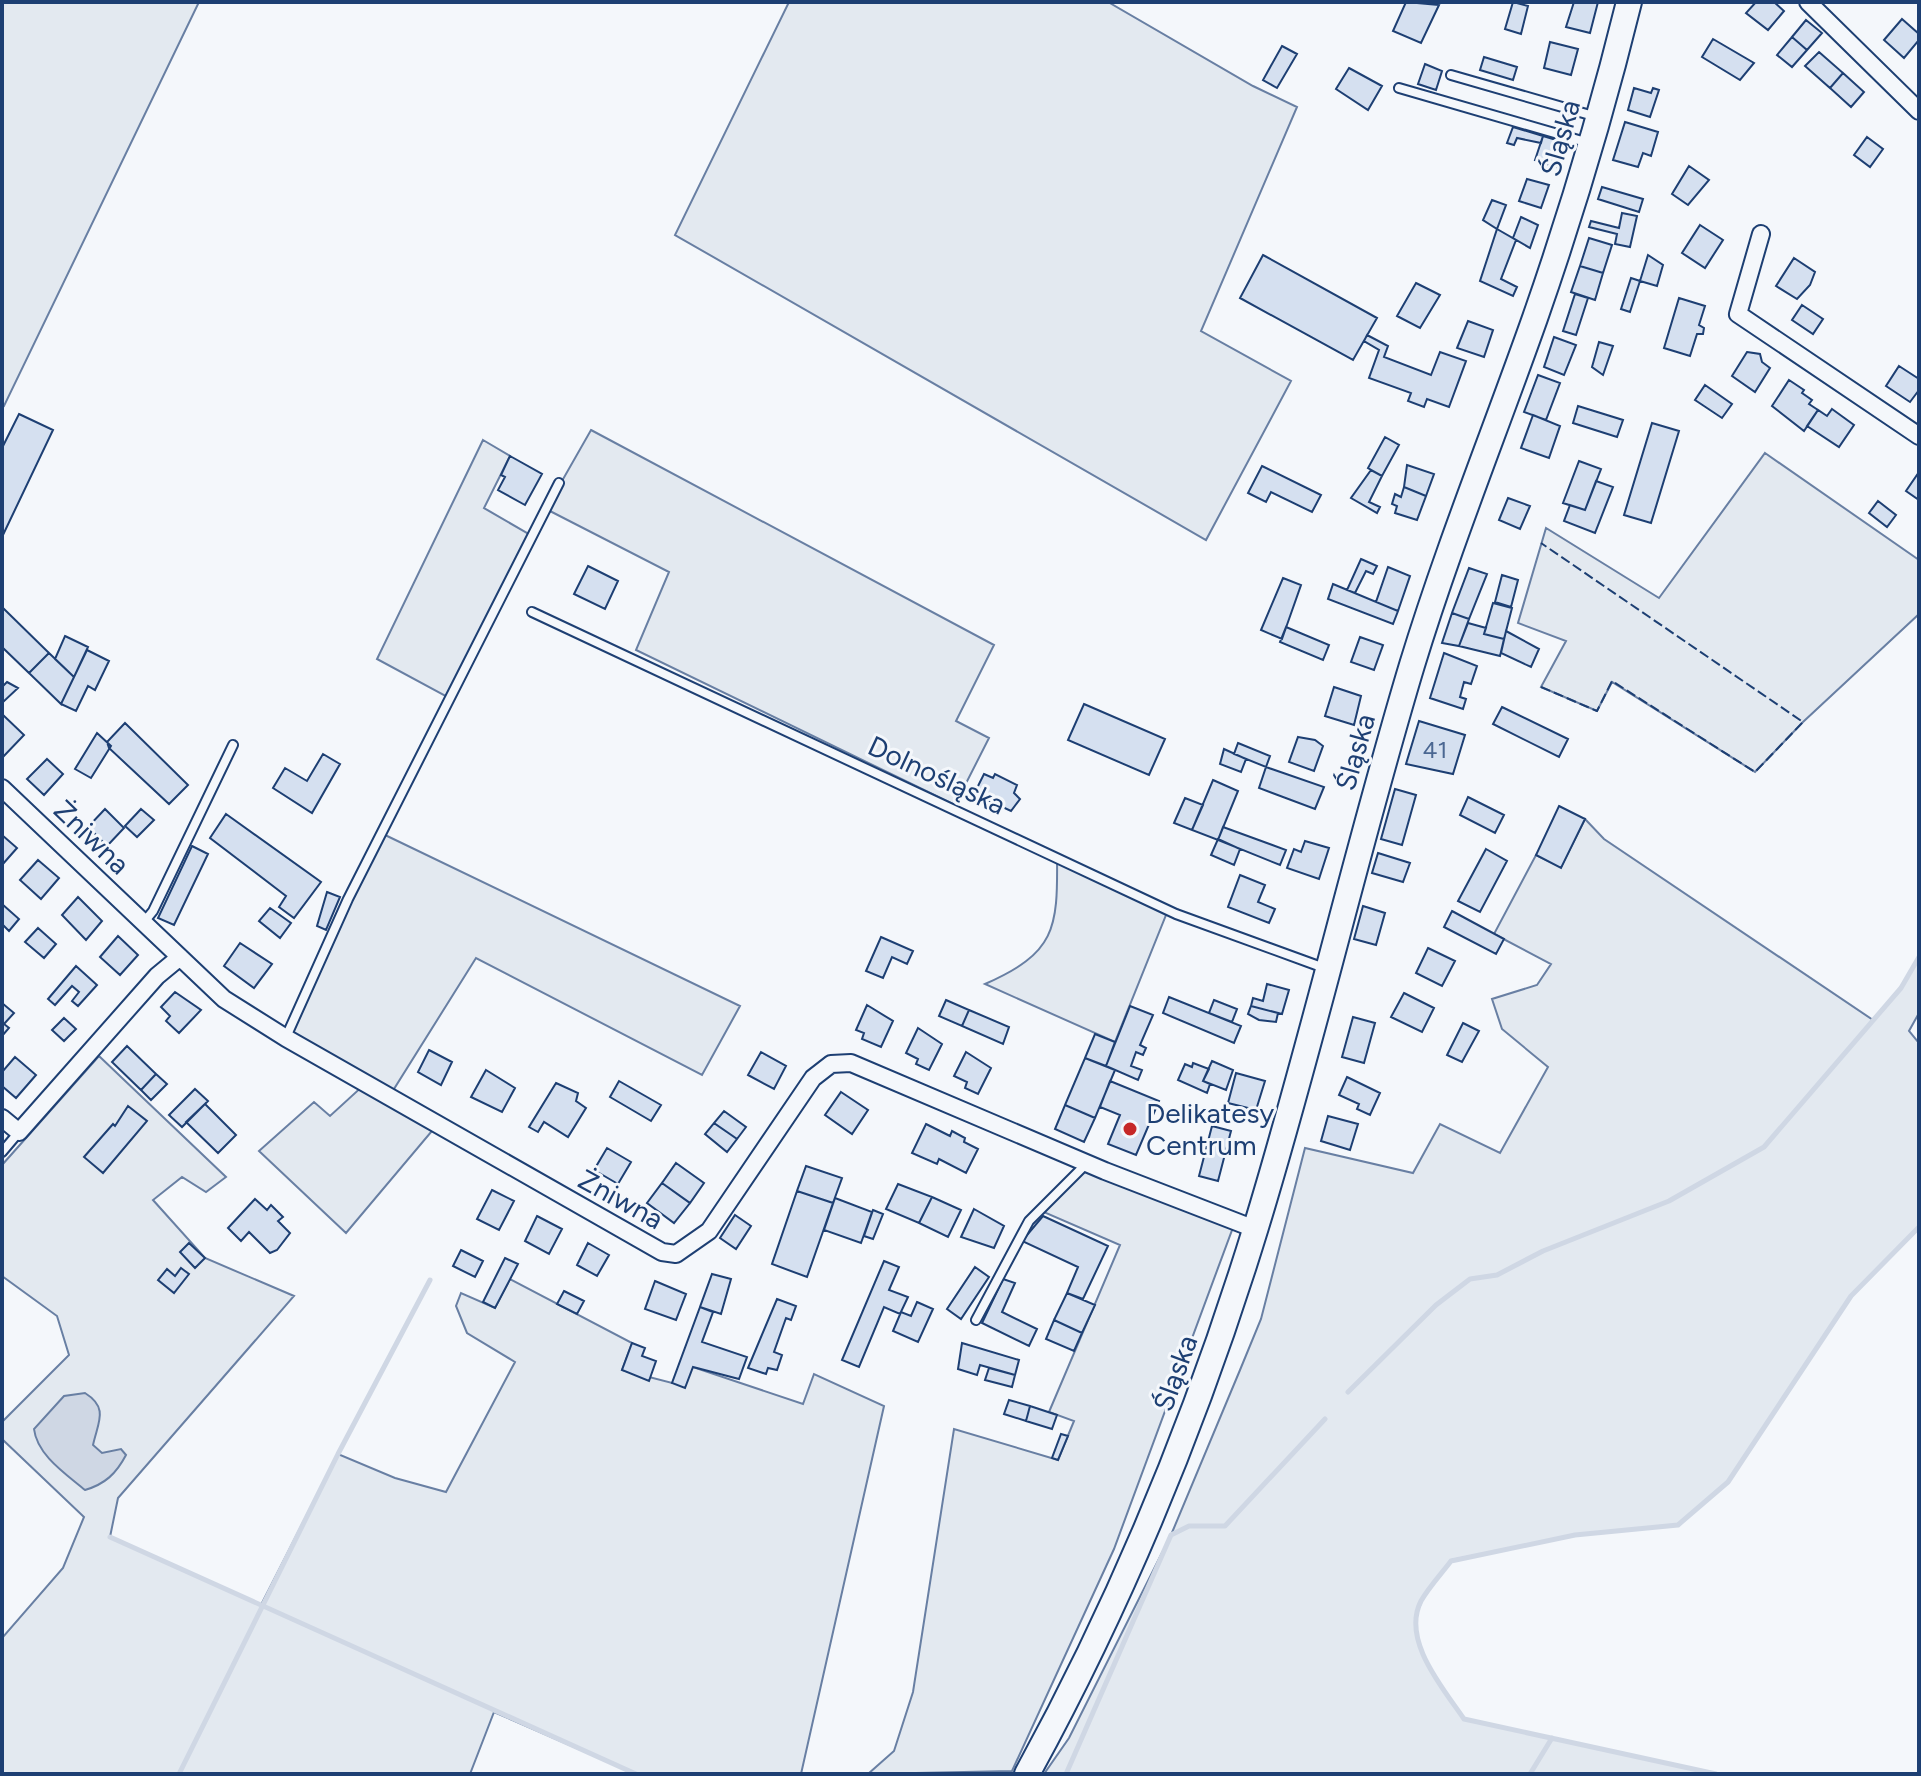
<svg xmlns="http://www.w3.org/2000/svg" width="1921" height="1776" font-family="Figtree,sans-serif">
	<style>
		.green { fill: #e3e9f0; stroke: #687fa3; stroke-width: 2 }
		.water { fill: #cfd7e4; stroke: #687fa3; stroke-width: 2 }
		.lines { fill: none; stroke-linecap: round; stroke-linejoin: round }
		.stream { stroke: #cfd7e4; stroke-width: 5 }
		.building { fill: #d5e0f0; stroke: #1d3f73; stroke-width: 2 }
		.lane-casing { stroke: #1d3f73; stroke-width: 12 }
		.street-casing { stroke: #1d3f73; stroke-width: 20 }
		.secondary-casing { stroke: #1d3f73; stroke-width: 28 }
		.lane { stroke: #f4f7fb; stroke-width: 8 }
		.street { stroke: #f4f7fb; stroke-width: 16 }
		.secondary { stroke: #f4f7fb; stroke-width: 24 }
		.fence { stroke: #1d3f73; stroke-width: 2; stroke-dasharray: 10 4; stroke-linecap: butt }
		.poi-dot { fill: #c62828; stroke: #f4f7fb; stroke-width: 3 }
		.labels { text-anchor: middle; stroke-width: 6; stroke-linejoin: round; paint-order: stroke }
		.number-label { font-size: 24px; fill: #4b6792 }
		.street-label { font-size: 28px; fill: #1d3f73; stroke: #f4f7fb }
		.poi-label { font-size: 28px; fill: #1d3f73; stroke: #f4f7fb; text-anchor: start }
	</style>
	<rect width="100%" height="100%" fill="#f4f7fb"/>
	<path class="green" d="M2 2H199L4 406 2 405Z
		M789 2H1108L1253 86 1297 107 1201 331 1291 381 1206 540 675 235Z
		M591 430 994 645 956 721 989 738 955 805 636 650 669 572 546 509Z
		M483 440 510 456 484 508 532 536 451 699 377 659Z
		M1765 453 1919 560V614L1803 722 1755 772 1612 682 1597 711 1541 687 1566 641 1518 623 1546 528 1659 598Z
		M1585 819 1604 839 1873 1020 1901 988 1919 957V1013L1909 1031 1919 1043V1227L1851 1296 1728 1482 1678 1525 1575 1535 1452 1560C1442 1573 1429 1587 1422 1601 1401 1640 1443 1688 1464 1719L1716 1774H1044L1069 1738 1171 1535 1240 1370 1261 1319 1305 1148 1413 1173 1440 1124 1500 1153 1548 1067 1502 1029 1492 999 1537 985 1551 964 1494 934 1536 855 1561 867Z
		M383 834 740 1006 702 1075 476 958 389 1097 437 1125 346 1233 259 1151 314 1102 330 1116 365 1084 286 1038Z
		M1057 856 1168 910 1115 1042 985 984C1055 953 1058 930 1057 856Z
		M99 1056 226 1177 206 1192 182 1177 153 1200 205 1258 294 1296 118 1498 110 1537 261 1605 338 1454 395 1478 446 1492 515 1362 467 1333 456 1306 461 1293 495 1308 510 1279 632 1343 622 1370 672 1383 693 1367 803 1404 814 1374 884 1406 801 1774H636L494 1712 470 1774H2V1638L63 1568 84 1517 2 1439V1422L69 1355 57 1316 2 1276V1165Z
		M1087 1163 1235 1222 1114 1549 1012 1771 868 1774 894 1751 913 1692 954 1429 1058 1460 1074 1421 1049 1412 1120 1245 1039 1210Z"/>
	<path class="water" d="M85 1393C109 1408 98 1422 93 1445L102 1453 121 1449 126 1455C116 1474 105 1484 85 1490 66 1474 37 1455 34 1429L64 1396Z"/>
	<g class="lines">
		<path class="stream" d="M1348 1392 1436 1305 1470 1279 1497 1275 1543 1251 1669 1201 1764 1147 1901 988 1919 957
			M110 1537 636 1774
			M179 1774 338 1454 430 1280
			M1066 1774 1171 1535 1189 1526H1225L1325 1419
			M1530 1774 1552 1738
			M1716 1774 1464 1719C1443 1688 1401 1640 1421 1601 1429 1587 1442 1573 1451 1561L1575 1535 1678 1525 1728 1482 1851 1296 1919 1227"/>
	</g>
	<path class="building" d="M1406 2 1439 5 1421 43 1393 31Z
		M1513 2 1528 6 1521 34 1505 29Z
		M1574 2H1598L1590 33 1566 27Z
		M1756 2H1774L1784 11 1768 30 1746 13Z
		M1902 19 1919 34V40L1904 58 1884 40Z
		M1806 20 1822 33 1807 50 1792 37Z
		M1792 37 1807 50 1792 67 1777 55Z
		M1713 39 1754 63 1740 80 1702 57Z
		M1550 42 1578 49 1571 75 1544 68Z
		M1282 46 1297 54 1277 88 1263 80Z
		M1819 52 1843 73 1830 88 1805 66Z
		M1484 57 1517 67 1513 80 1480 70Z
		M1425 64 1442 71 1436 90 1418 84Z
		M1349 68 1382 86 1368 110 1336 89Z
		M1843 73 1864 92 1851 107 1830 88Z
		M1634 88 1651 93 1653 88 1659 90 1650 117 1628 110Z
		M1625 122 1658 132 1651 156 1643 153 1638 167 1613 160Z
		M1513 127 1543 136 1541 143 1517 138 1514 145 1507 143Z
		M1543 136 1563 142 1556 167 1535 160Z
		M1867 137 1883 149 1870 167 1854 155Z
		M1689 166 1709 180 1688 205 1672 194Z
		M1527 179 1549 185 1541 208 1519 201Z
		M1602 187 1643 199 1639 212 1598 199Z
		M1492 200 1506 205 1497 229 1483 220Z
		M1622 213 1637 216 1630 247 1615 244 1617 234 1589 227 1591 221 1619 228Z
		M1521 217 1538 225 1530 248 1513 238Z
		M1700 225 1723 240 1705 268 1682 253Z
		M1497 229 1516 240 1501 279 1517 287 1513 296 1480 281Z
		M1589 238 1612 245 1603 273 1580 266Z
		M1263 255 1377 318 1353 360 1240 298Z
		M1648 255 1663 265 1657 286 1640 281Z
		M1794 258 1815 272 1810 285 1797 299 1776 286Z
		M1580 266 1603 273 1595 300 1571 292Z
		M1631 278 1640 281 1630 312 1621 309Z
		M1416 283 1440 295 1420 328 1397 316Z
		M1575 294 1588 298 1576 335 1563 331Z
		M1679 298 1705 306 1699 325 1704 328 1703 334H1697L1690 356 1664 348Z
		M1802 305 1823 319 1813 334 1792 320Z
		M1468 321 1493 330 1484 357 1457 348Z
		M1367 335 1388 346 1384 357 1431 375 1440 352 1466 361 1449 407 1427 399 1424 407 1408 401 1411 393 1369 378 1379 350 1364 341Z
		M1554 337 1576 345 1564 375 1544 367Z
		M1599 342 1613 346 1603 375 1592 367Z
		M1747 352 1760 354 1762 362 1770 368 1755 392 1732 376Z
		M1899 366 1919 379V390L1910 402 1886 386Z
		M1538 375 1560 383 1546 420 1524 412Z
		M1789 380 1804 390 1802 393 1812 400 1809 404 1818 410 1804 431 1772 406Z
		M1705 385 1732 404 1722 418 1695 400Z
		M1578 406 1623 420 1617 437 1573 423Z
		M1832 409 1854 425 1839 447 1807 426 1818 410 1827 416Z
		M19 414 53 430 2 537V448Z
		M1533 415 1560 426 1549 458 1521 448Z
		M1652 423 1679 431 1651 523 1624 515Z
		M1385 437 1399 445 1382 476 1368 468Z
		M510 456 542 474 525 505 498 490 505 477 501 475Z
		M1579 461 1601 469 1585 510 1563 503Z
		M1407 465 1434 474 1426 496 1404 487Z
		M1262 466 1321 495 1312 512 1271 492 1266 502 1248 493Z
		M1371 470 1382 476 1369 502 1380 507 1377 513 1351 498Z
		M1919 472V500L1906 491Z
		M1596 481 1613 487 1595 533 1564 521 1570 505 1585 510Z
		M1404 487 1426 496 1417 520 1395 513 1397 506 1392 504 1395 494 1401 497Z
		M1508 498 1530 506 1520 529 1499 520Z
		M1878 501 1896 515 1887 527 1869 513Z
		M1361 559 1377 566 1373 574 1366 571 1355 593 1347 590Z
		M588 566 618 581 605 609 574 594Z
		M1388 567 1410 576 1398 611 1376 602Z
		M1469 568 1487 574 1469 619 1452 613Z
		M1502 575 1518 580 1511 607 1495 602Z
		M1283 578 1301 585 1282 639 1261 630Z
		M1333 584 1398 611 1393 624 1328 599Z
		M1493 603 1512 608 1504 639 1484 634Z
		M2 607 49 653 29 673 2 647Z
		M1452 613 1469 619 1459 646 1442 643Z
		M1468 623 1486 628 1484 634 1504 639 1500 656 1459 646Z
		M1286 627 1329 645 1323 660 1280 642Z
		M1506 631 1539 649 1531 667 1501 653Z
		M65 636 88 647 74 677 55 659Z
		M1360 637 1383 645 1374 670 1351 662Z
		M87 650 109 661 95 690 88 686 76 711 61 704Z
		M49 653 74 677 61 704 29 673Z
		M1444 653 1477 666 1471 684 1464 682 1460 697 1466 699 1463 709 1430 698Z
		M7 682 18 688 2 703V687Z
		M1334 687 1361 696 1354 725 1325 716Z
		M1084 704 1165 739 1149 775 1068 740Z
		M1502 707 1568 739 1559 757 1493 724Z
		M2 714 24 735 2 758Z
		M1419 721 1465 735 1453 774 1406 764Z
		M125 723 188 785 169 804 109 748 107 742Z
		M97 733 111 746 91 778 75 769Z
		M1298 737 1315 740 1323 746 1314 771 1289 762Z
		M1238 743 1270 756 1266 767 1234 754Z
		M1224 749 1246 759 1241 772 1220 764Z
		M323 754 340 764 312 813 273 788 285 768 307 781Z
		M47 759 63 774 44 795 27 779Z
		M1266 767 1324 787 1315 809 1259 788Z
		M984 774 993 778 995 774 1017 785 1014 793 1020 799 1011 811 983 798 985 794 976 790Z
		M1213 780 1238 791 1218 840 1192 830Z
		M1395 789 1416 795 1402 845 1381 839Z
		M1468 797 1504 815 1495 833 1460 815Z
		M1185 798 1203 805 1192 830 1174 823Z
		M1559 806 1585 819 1561 868 1536 855Z
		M105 809 124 828 107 846 88 827Z
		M141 809 154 820 137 837 125 826Z
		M226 814 321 882 294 918 279 907 286 896 210 838Z
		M1223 827 1286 850 1280 865 1218 840Z
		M2 835 17 848 2 865Z
		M1218 839 1240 849 1234 865 1211 855Z
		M1305 841 1329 848 1319 879 1287 868 1294 849 1301 852Z
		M192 846 208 854 174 925 158 918Z
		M1486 849 1507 861 1480 912 1458 901Z
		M1378 853 1410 863 1403 882 1372 873Z
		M38 860 59 878 41 899 20 880Z
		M1240 875 1265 885 1258 902 1275 909 1269 923 1228 907Z
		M327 892 340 897 326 930 317 926Z
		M78 897 102 921 86 940 62 915Z
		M2 904 19 919 9 931 2 924Z
		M1363 906 1385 913 1376 945 1354 939Z
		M270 908 291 923 280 938 259 921Z
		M1452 911 1504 939 1496 954 1444 927Z
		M38 928 56 944 44 958 25 942Z
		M118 936 138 955 120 975 100 957Z
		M881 937 913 951 907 964 892 957 883 978 866 971Z
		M240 943 272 964 254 988 224 966Z
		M1428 948 1455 961 1442 986 1416 973Z
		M76 966 97 985 78 1006 72 1001 79 992 72 986 55 1005 48 999Z
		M1267 984 1289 990 1282 1014 1251 1006 1253 998 1263 1001Z
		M175 992 201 1010 179 1033 166 1021 170 1016 161 1007Z
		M1404 993 1434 1008 1422 1032 1391 1017Z
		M1169 997 1241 1026 1234 1043 1163 1013Z
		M946 1000 969 1010 962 1026 939 1016Z
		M1214 1000 1237 1009 1232 1022 1209 1013Z
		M2 1003 14 1013 4 1024 9 1028 2 1036Z
		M867 1005 893 1021 881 1047 862 1039 864 1033 856 1030Z
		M1130 1006 1153 1015 1140 1045 1146 1048 1143 1055 1136 1052 1131 1066 1142 1070 1138 1080 1106 1066Z
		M1251 1006 1278 1013 1276 1022 1259 1020 1248 1014Z
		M969 1010 1009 1027 1003 1044 962 1026Z
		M1353 1017 1375 1023 1364 1063 1342 1057Z
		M64 1018 76 1029 64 1041 52 1030Z
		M1463 1023 1479 1031 1462 1062 1447 1055Z
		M918 1028 942 1044 929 1070 916 1064 918 1059 906 1053Z
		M1095 1034 1115 1042 1106 1066 1085 1058Z
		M127 1046 156 1074 141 1090 112 1062Z
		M429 1050 452 1062 441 1085 418 1072Z
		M761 1052 786 1066 774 1089 748 1075Z
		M966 1052 991 1068 978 1094 965 1088 967 1082 954 1076Z
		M15 1057 36 1075 16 1098 2 1086V1072Z
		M1085 1058 1115 1070 1095 1118 1065 1105Z
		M1212 1061 1233 1070 1226 1090 1203 1081Z
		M1193 1063 1209 1069 1203 1081 1210 1084 1207 1093 1178 1080 1185 1064 1192 1067Z
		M486 1070 515 1088 502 1112 471 1097Z
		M1236 1073 1265 1081 1256 1110 1228 1103Z
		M156 1074 167 1084 151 1100 141 1090Z
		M1347 1077 1380 1093 1370 1115 1357 1109 1359 1104 1339 1095Z
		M619 1081 661 1105 651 1121 610 1097Z
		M1110 1081 1159 1101 1136 1155 1108 1144 1120 1115 1100 1107Z
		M556 1083 578 1093 576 1101 586 1108 568 1137 544 1122 538 1132 529 1127Z
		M195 1089 208 1101 182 1127 169 1115Z
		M841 1092 868 1110 852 1134 825 1115Z
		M205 1104 236 1135 218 1153 186 1122Z
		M1065 1105 1095 1118 1084 1142 1055 1129Z
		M128 1106 147 1121 103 1173 84 1157 113 1124 115 1126Z
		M724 1111 746 1127 737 1139 714 1123Z
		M1328 1116 1358 1124 1350 1150 1321 1141Z
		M714 1123 737 1139 727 1152 705 1134Z
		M926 1124 950 1136 952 1131 965 1138 964 1142 978 1149 966 1173 939 1159 937 1164 912 1153Z
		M1212 1126 1231 1131 1218 1181 1199 1176Z
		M607 1148 631 1162 618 1184 594 1170Z
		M676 1163 704 1183 690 1203 662 1183Z
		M806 1166 842 1178 833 1203 797 1191Z
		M662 1183 690 1203 674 1223 647 1203Z
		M898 1184 932 1197 919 1223 886 1209Z
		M492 1190 514 1201 499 1230 477 1219Z
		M797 1191 833 1203 807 1277 772 1264Z
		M932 1197 961 1210 948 1237 919 1223Z
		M835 1198 872 1212 861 1243 824 1230Z
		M255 1199 267 1210 271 1205 283 1217 278 1221 290 1233 277 1250 270 1253 249 1232 241 1241 228 1228Z
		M974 1209 1004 1226 994 1248 961 1237Z
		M873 1210 883 1214 873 1239 864 1236Z
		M735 1215 751 1226 736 1249 720 1238Z
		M537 1216 562 1229 549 1254 525 1241Z
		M1043 1216 1108 1246 1083 1299 1067 1293 1078 1267 1022 1241Z
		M189 1243 205 1258 195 1268 180 1252Z
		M588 1243 609 1255 597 1276 577 1265Z
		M461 1250 483 1261 475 1277 453 1266Z
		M505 1258 518 1264 495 1308 483 1302Z
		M884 1261 899 1267 889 1290 908 1297 900 1314 884 1307 859 1367 842 1360Z
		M975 1267 989 1277 961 1319 947 1309Z
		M181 1268 189 1274 174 1293 158 1280 167 1269 175 1276Z
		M712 1274 731 1279 721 1314 700 1307Z
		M1003 1279 1015 1283 1002 1312 1037 1329 1029 1346 982 1323Z
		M655 1281 686 1294 676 1320 645 1309Z
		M564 1291 584 1301 577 1314 557 1304Z
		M1067 1293 1095 1305 1082 1333 1054 1320Z
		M777 1299 796 1306 791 1320 786 1318 774 1352 782 1355 777 1370 768 1368 766 1374 748 1368Z
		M917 1302 933 1309 918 1342 893 1331 901 1312 911 1316Z
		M700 1307 713 1312 702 1342 747 1357 739 1379 693 1367 685 1388 672 1383Z
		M1054 1320 1082 1333 1074 1351 1046 1339Z
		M632 1343 645 1348 642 1356 656 1361 649 1381 622 1370Z
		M962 1343 1019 1360 1015 1375 980 1365 977 1375 958 1369Z
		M989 1368 1015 1375 1012 1387 985 1380Z
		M1009 1400 1030 1406 1026 1421 1004 1414Z
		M1030 1406 1057 1415 1052 1429 1026 1421Z
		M1061 1434 1068 1436 1058 1460 1052 1458Z"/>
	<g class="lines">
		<defs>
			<path id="lane" d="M1451 75 1597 117
				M1399 88 1589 143
				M532 612 1176 914 1327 969
				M144 922 153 911 233 745
				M286 1037 348 899 559 483
				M2 1152 19 1132
				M976 1320 1029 1221 1086 1164"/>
			<path id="street" d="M1808 2 1919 111
				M1761 234 1738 314 1919 436
				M2 788 224 999 286 1038 662 1252 676 1254 709 1231 813 1078 831 1064 851 1063 1105 1171 1255 1229
				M2 1118 19 1132 157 976 180 957"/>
			<path id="secondary" d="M1027 1774C1122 1601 1198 1416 1256 1227 1313 1041 1356 851 1412 665 1448 547 1494 434 1535 318 1571 215 1603 108 1629 2"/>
		</defs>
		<use href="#lane" class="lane-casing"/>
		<use href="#street" class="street-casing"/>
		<use href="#secondary" class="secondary-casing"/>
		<use href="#lane" class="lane"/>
		<use href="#street" class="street"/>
		<use href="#secondary" class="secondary"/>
		<path class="fence" d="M1541 687 1597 711 1612 681 1755 772 1803 722 1541 543"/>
	</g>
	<circle class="poi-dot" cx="1130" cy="1129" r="8"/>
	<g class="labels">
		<g class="number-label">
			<text x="1435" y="758">41</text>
		</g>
		<g class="street-label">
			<text transform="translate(1560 138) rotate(-74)" y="10">Śląska</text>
			<text transform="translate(1355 752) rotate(-74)" y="10">Śląska</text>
			<text transform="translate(937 775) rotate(25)" y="10">Dolnośląska</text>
			<text transform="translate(92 837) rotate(44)" y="10">Żniwna</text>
			<text transform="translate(621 1199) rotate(29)" y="10">Żniwna</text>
			<text transform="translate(1175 1373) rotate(-70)" y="10">Śląska</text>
		</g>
		<g class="poi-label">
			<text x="1146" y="1123">Delikatesy<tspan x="1146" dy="32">Centrum</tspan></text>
		</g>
	</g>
	<rect width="1921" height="1776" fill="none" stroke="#1d3f73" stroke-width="8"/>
</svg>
